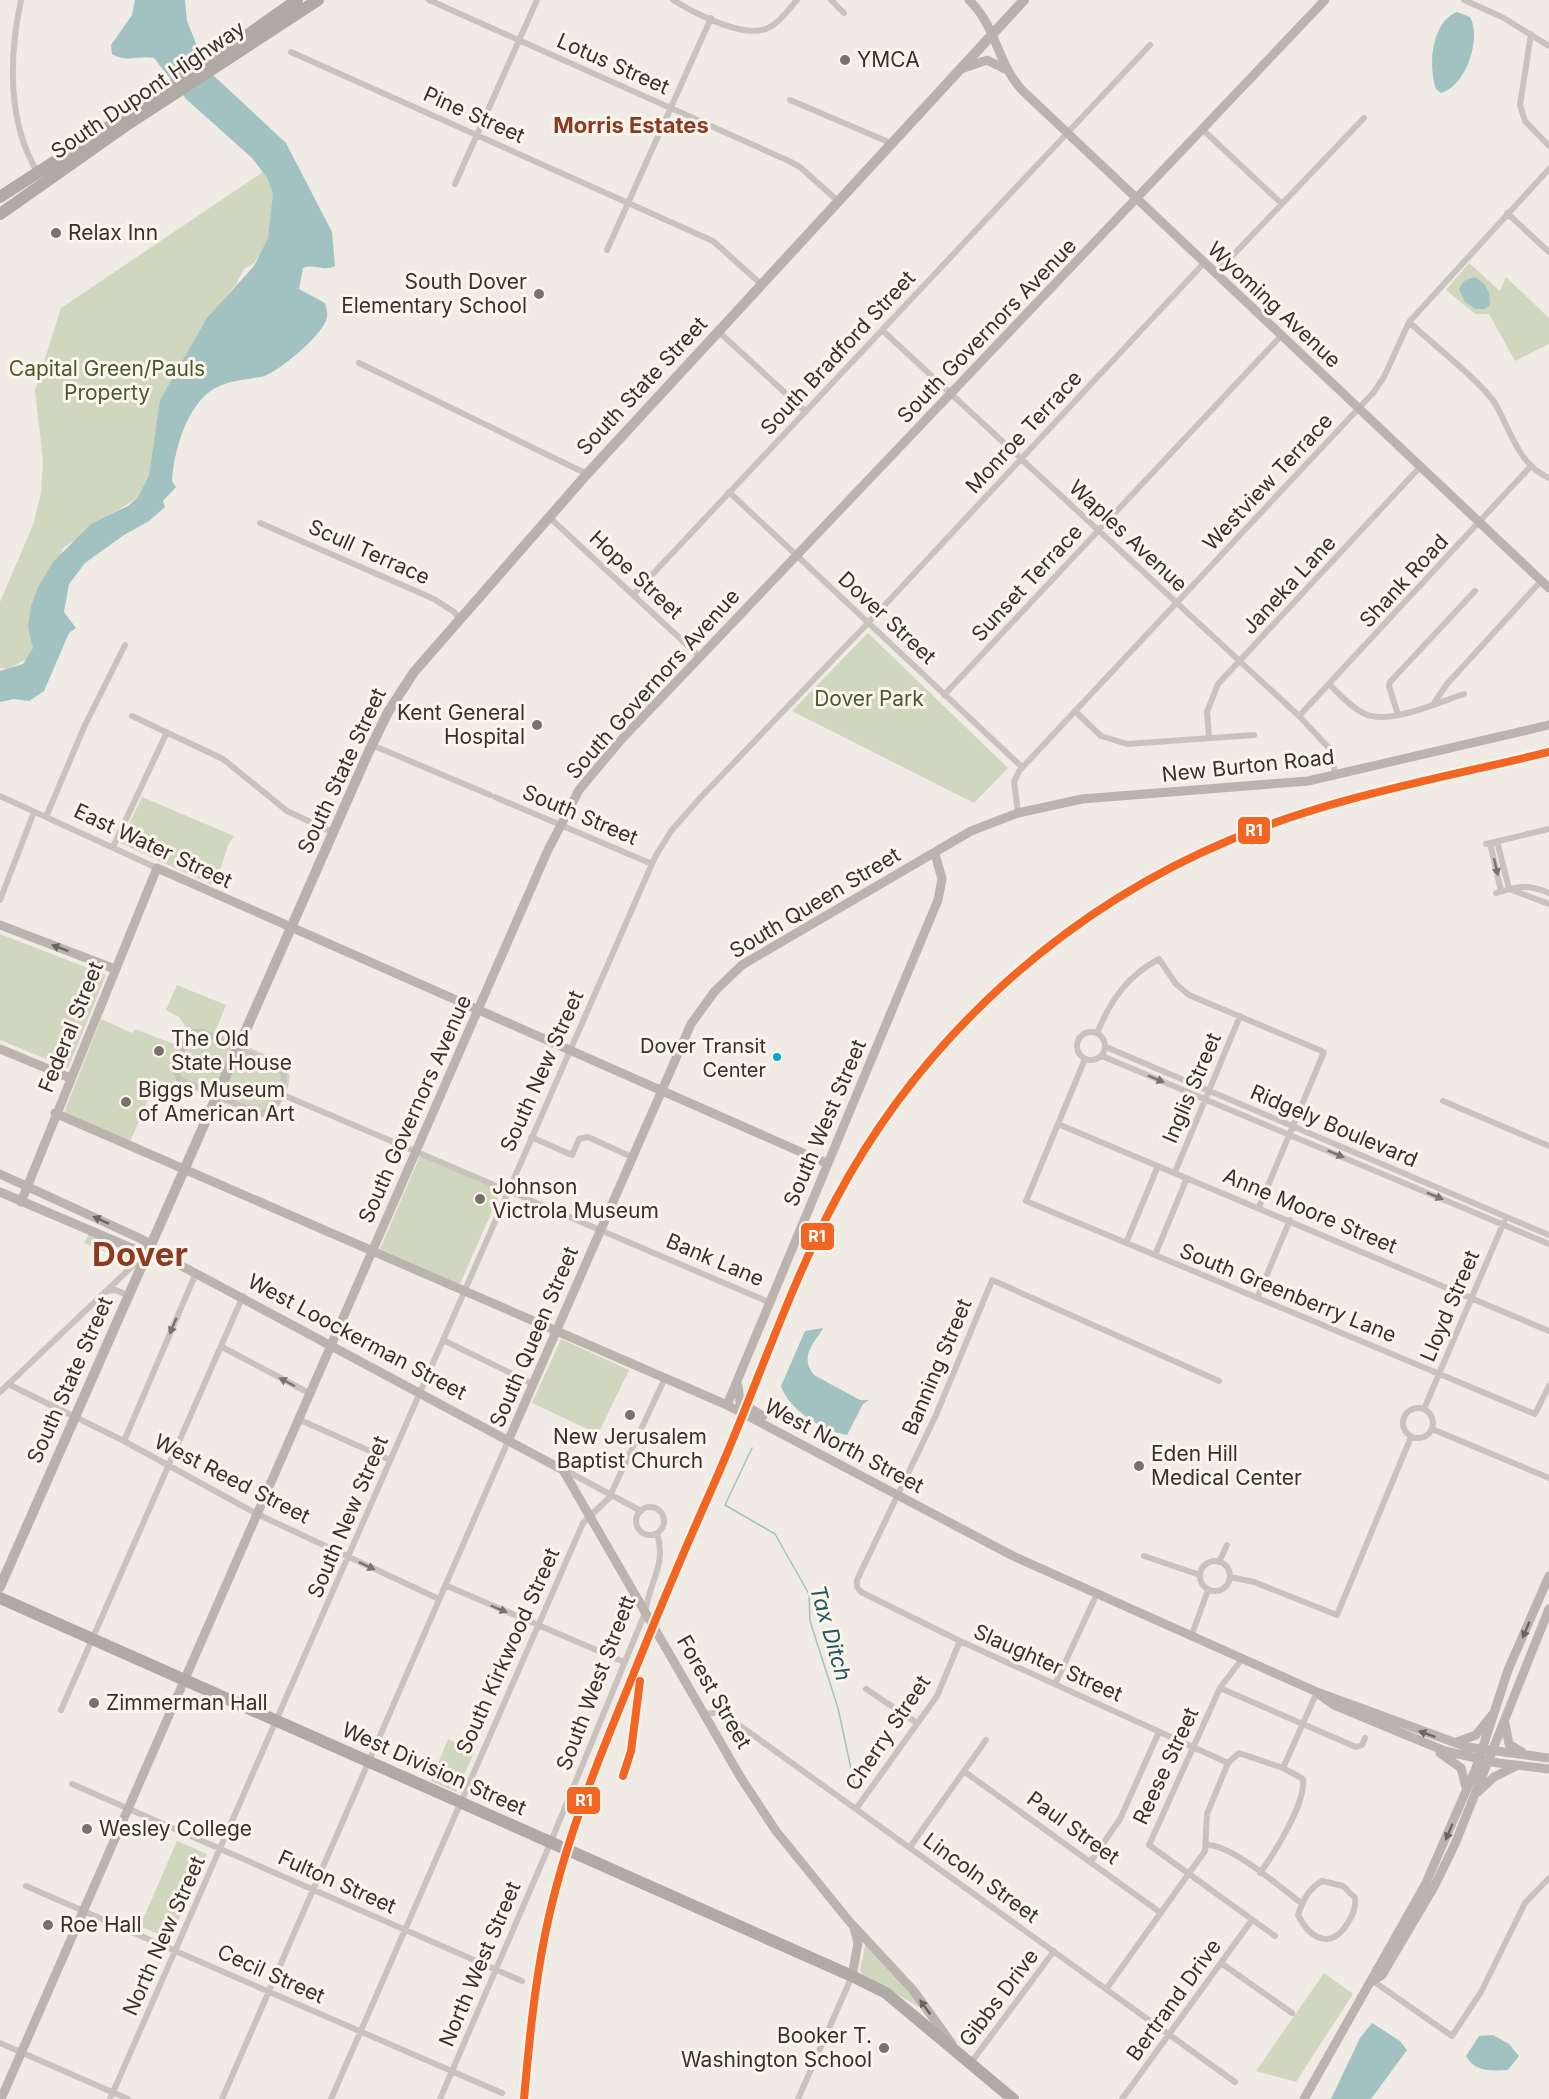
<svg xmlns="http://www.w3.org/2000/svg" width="1549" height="2099" font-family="Inter,sans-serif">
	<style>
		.green { fill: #d1d6bf }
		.water { fill: #a1c2c1 }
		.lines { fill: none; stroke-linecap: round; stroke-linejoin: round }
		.stream { stroke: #a1c2c1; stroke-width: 1.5 }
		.street { stroke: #c9c3be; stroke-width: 6 }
		.secondary { stroke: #bab3ae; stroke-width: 9 }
		.primary { stroke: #b8b1ad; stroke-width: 10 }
		.highway { stroke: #afaaa4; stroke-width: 12 }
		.rail-1-casing { stroke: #fbf5ee; stroke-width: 12 }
		.rail-1 { stroke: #f26522; stroke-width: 8 }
		.oneway { fill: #7b726d }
		.oneway2 { fill: #6e645f }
		.poi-dot { fill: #7a716c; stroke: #fbf5ee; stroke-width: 2 }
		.bus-dot { fill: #00a9ce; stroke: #fbf5ee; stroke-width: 2 }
		.labels { text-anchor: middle; stroke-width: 6; stroke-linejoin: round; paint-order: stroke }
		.bus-label { font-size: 20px; fill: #3b302b; stroke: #fbf5ee; text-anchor: end }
		.poi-label { font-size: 21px; fill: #3b302b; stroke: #fbf5ee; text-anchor: start }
		.street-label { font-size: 21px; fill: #3b302b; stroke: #fbf5ee }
		.park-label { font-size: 21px; fill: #4a5a2e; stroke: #fbf5ee }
		.neighbourhood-label { font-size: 22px; font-weight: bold; fill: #8c3b22; stroke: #fbf5ee }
		.water-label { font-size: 22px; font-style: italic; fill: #1f5a5e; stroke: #fbf5ee }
		.town-label { font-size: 33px; font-weight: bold; fill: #8c3b22; stroke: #fbf5ee }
		.line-badge { stroke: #fbf5ee; stroke-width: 2 }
		.badge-label { font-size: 16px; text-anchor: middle; font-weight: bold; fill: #fff }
	</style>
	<rect width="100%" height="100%" fill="#f0ebe5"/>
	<path class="green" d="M263 172 278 188 269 241 254 263 244 269 236 284 200 330 148 490 63 548 30 662 25 660 8 669 0 668V602L33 525 41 493 43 461 35 390 61 308Z
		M1469 263 1500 291 1506 277 1549 318V344L1515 361 1489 314H1475L1446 290Z
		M868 633 1008 768 974 803 792 711Z
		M142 797 234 836 228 845 215 886 120 843Z
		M0 934 106 975 68 1068 0 1040Z
		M177 985 226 1005 215 1032 286 1064C297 1083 279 1119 257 1118L175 1081 172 1086 151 1077 142 1097 148 1100 130 1142 64 1113 101 1019 132 1033 135 1029 179 1046 188 1030 179 1017 166 1010Z
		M420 1156 501 1191 460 1284 380 1249Z
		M89 1234 130 1252V1259L125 1260 84 1243Z
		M561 1339 629 1370 598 1434 532 1403Z
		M448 1739 475 1751 456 1792 431 1781Z
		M177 1841 207 1854 170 1939 140 1926Z
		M866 1942 920 2005 919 2007 862 1974 860 1970Z
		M1324 1973 1353 1994 1296 2082 1256 2071Z"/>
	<path class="water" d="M135 0H185L187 21 202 58 214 76 286 143 332 232 335 266C322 272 315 263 303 268L299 289 325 303C326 307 328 313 327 317 325 333 280 371 264 376 245 381 225 379 208 393 185 412 174 452 172 481L176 487 163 501 165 507 149 521 124 535 85 563 69 584 64 612 76 628 69 633 44 691 29 701 14 699 0 702V671L23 664 33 648 28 627 31 606 38 587 53 562 91 524 128 506 138 497 149 476 160 400 207 318 254 266 268 238 273 194 268 179 252 158 186 99 154 58C138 55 128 63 112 54L111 45 132 15Z
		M1457 12 1470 17C1482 38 1466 86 1441 93L1436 89C1428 67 1431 22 1457 12Z
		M1475 277C1487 284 1490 291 1490 305L1485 309H1476L1465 302 1459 289 1464 281Z
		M823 1328C816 1342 798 1355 814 1375L860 1400H869L863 1404 847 1435C823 1431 789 1410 781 1386L805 1331Z
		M1372 2023 1400 2041 1407 2050 1371 2099H1331L1360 2038Z
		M1493 2035 1509 2044 1519 2056 1508 2070C1491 2071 1475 2072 1466 2056L1479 2036Z"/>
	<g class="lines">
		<path class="stream" d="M752 1448 725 1505 775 1534 809 1594 810 1621 838 1708 856 1792"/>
		<path class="street" d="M21 0C9 56 7 123 38 173
			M429 0 789 161 800 167 839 202
			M673 0C694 13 747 41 770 27 781 21 789 9 797 0
			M831 0 844 13
			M1464 0 1502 17 1549 46
			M1531 34 1520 105 1525 121 1549 146
			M291 52 713 241 762 285
			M790 100 893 144
			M1202 129 1282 204
			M455 184 537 0
			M1507 213 1549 252
			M607 250 711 18
			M1215 274 1364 118
			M1409 322C1430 342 1483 383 1496 405 1511 432 1519 465 1549 478
			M882 330 1299 716 1329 748 1336 776
			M719 332 806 412
			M359 363 587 474
			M729 492 1022 767
			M549 517 700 657
			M260 523 434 599 454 612 460 620
			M633 595 1150 45
			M1330 685C1340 695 1352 708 1365 714 1390 725 1439 702 1464 694
			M944 695 1281 336
			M1434 703 1447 684 1541 581
			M1075 711 1101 736 1127 744 1254 735
			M1398 715 1389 686 1390 682 1475 591
			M132 716 223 759 287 811 334 833
			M1299 716 1530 467
			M1209 737 1207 712 1218 684 1420 467
			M372 745 490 795
			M0 796 157 868
			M495 797 652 864
			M1018 813 1014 782 1019 771 1373 393 1384 377 1409 322 1549 169
			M46 817 85 725 125 645
			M1497 841 1509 889
			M1490 843 1501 891
			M1486 844 1549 829
			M113 847 167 732
			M1509 889 1549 904
			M1496 893C1517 886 1529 884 1549 893
			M0 900 34 812
			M1077 1046a14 14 0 1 1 28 0a14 14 0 1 1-28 0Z
			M194 1032H203L281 1068C290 1083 277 1116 257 1113L179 1079 175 1068 188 1037Z
			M1097 1033C1111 1000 1127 976 1159 959L1176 984 1189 995 1324 1052 1259 1207
			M1106 1047 1549 1235
			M1102 1056 1549 1244
			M1085 1059 1026 1201 1535 1414 1549 1386
			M281 1094 771 1303
			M1443 1101 1549 1146
			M1058 1124 1549 1331
			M531 1137 572 1155 579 1139 588 1137 632 1157
			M1175 1172 1240 1016
			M1126 1243 1158 1166
			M1155 1255 1187 1178
			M992 1280 1219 1381
			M991 1283 936 1415 857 1580V1587L861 1592 960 1641 1228 1763
			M108 1291 116 1290 129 1296
			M1257 1298 1290 1220
			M443 1340 533 1384
			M222 1347 309 1393
			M8 1384 124 1441 257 1514 439 1599
			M0 1392 143 1256
			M1403 1423a15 15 0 1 1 30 0a15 15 0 1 1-30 0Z
			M1424 1409 1504 1222
			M298 1419 390 1460
			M1432 1429 1549 1478
			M124 1441 196 1273
			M565 1470 641 1511
			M636 1521a14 14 0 1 1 28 0a14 14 0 1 1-28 0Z
			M1144 1556 1200 1575
			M1200 1576a15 15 0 1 1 30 0a15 15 0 1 1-30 0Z
			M1219 1562 1227 1545
			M1230 1577 1254 1582 1337 1615 1411 1437
			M445 1585 624 1662
			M1191 1637 1208 1590
			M1242 1659 1220 1688 1149 1845 1275 1936
			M1055 1684 1096 1596
			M1220 1688 1356 1747 1362 1745 1365 1738
			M866 1689 917 1723
			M61 1710 243 1296
			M704 1714 721 1712 1235 2082
			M1283 1768 1317 1692
			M965 1772 1161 1913
			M72 1784 522 1981
			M856 1809 937 1696 960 1641
			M1206 1845C1230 1843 1281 1888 1301 1903
			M910 1847 986 1740
			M1091 1861 1120 1819 1159 1732
			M1322 1881 1343 1886 1355 1898C1356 1907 1354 1913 1349 1921 1333 1949 1312 1942 1298 1915 1302 1902 1309 1888 1322 1881Z
			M26 1886 502 2093
			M1221 1963 1292 2013
			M1373 1981 1452 2036 1481 1992 1525 1903 1549 1878
			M1107 1988 1205 1851 1207 1814 1228 1763 1239 1753 1283 1768 1303 1779C1306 1803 1274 1854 1260 1873
			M0 2043 128 2099
			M970 2064 1054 1951
			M110 2099 655 857 671 831 701 797 868 623 1204 263
			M222 2099 509 1439
			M331 2099 583 1523 609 1498 665 1378
			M440 2099 547 1851 645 1613C649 1582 667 1565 657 1533
			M798 2099 852 1976
			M1122 2099 1252 1920"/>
		<path class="secondary" d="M969 0C997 27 997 64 1023 91L1549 588
			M961 69 987 60 1005 69
			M0 925 115 969
			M0 1049 70 1078
			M55 1113 727 1405 1013 1556 1317 1692 1467 1747 1549 1758
			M0 1174 137 1237 147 1242 150 1249
			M0 1192 136 1250 150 1249
			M21 1202 157 868 828 1164
			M150 1249 563 1470 741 1778 776 1831 849 1921 913 1990 952 2044
			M738 1386 740 1402 763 1416
			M727 1405 938 900 942 879 935 854
			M509 1439 691 1024 715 991 742 965 971 831 1018 813 1082 799 1308 781 1549 725
			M1320 1695 1334 1705 1445 1751 1498 1763 1549 1769
			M1505 1723 1509 1744 1522 1752
			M1457 1742 1476 1735 1492 1715
			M1440 1753 1461 1768 1466 1787
			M1478 1792 1494 1777 1516 1766
			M852 1976 858 1943 854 1928
			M1373 1981 1382 1975 1434 1887 1455 1844 1549 1609
			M1 2099 547 852 579 790 620 741 1325 0
			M1304 2099 1425 1885 1476 1768 1508 1670 1549 1576"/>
		<path class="primary" d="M0 1587 369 751 388 712 414 672 587 474 1024 0"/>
		<path class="highway" d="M0 197 215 58 297 0
			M0 214 125 126 318 0
			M0 1598 852 1976 886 1993 1013 2099"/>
		<defs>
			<path id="rail-1" d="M623 1776 631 1751 640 1681
				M524 2099C529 2044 534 1989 545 1935 562 1850 594 1770 627 1690 653 1625 680 1560 709 1495 753 1398 786 1293 836 1199 921 1039 1063 910 1230 840 1331 797 1443 778 1549 752"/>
		</defs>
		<use href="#rail-1" class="rail-1-casing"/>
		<use href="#rail-1" class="rail-1"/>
	</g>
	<defs><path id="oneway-solid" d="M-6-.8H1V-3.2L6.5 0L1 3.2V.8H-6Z" transform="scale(1.5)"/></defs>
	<g class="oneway">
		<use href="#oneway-solid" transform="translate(1496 867) rotate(77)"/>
		<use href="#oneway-solid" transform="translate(1156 1079) rotate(23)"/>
		<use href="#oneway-solid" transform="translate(1336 1154) rotate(23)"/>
		<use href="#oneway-solid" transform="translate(1435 1196) rotate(23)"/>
		<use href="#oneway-solid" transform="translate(173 1326) rotate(113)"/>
		<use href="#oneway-solid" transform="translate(287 1382) rotate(-152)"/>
		<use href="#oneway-solid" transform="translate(367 1566) rotate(25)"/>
		<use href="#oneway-solid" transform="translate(499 1609) rotate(23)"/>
	</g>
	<g class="oneway2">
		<use href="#oneway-solid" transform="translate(60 948) rotate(-159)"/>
		<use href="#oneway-solid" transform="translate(101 1220) rotate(-155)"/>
		<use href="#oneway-solid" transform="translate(1526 1630) rotate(113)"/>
		<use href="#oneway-solid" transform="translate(1427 1734) rotate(-160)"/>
		<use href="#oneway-solid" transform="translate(1449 1832) rotate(113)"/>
		<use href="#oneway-solid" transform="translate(925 2007) rotate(-126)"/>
	</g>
	<g class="poi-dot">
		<circle cx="845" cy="60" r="6"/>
		<circle cx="56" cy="233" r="6"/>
		<circle cx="539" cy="294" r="6"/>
		<circle cx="537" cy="725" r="6"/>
		<circle cx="159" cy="1051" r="6"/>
		<circle cx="126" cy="1102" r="6"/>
		<circle cx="480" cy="1199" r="6"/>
		<circle cx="630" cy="1415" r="6"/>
		<circle cx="1139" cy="1466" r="6"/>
		<circle cx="94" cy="1703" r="6"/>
		<circle cx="87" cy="1829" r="6"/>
		<circle cx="48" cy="1925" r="6"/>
		<circle cx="884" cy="2048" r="6"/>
	</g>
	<circle class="bus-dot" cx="777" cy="1057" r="5"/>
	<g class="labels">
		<g class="bus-label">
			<text x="766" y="1053">Dover Transit<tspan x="766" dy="24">Center</tspan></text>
		</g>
		<g class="poi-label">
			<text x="857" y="67">YMCA</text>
			<text x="68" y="240">Relax Inn</text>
			<text x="527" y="289" text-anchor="end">South Dover<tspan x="527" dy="24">Elementary School</tspan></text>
			<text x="525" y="720" text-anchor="end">Kent General<tspan x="525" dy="24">Hospital</tspan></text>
			<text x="171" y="1046">The Old<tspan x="171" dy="24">State House</tspan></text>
			<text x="138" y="1097">Biggs Museum<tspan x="138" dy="24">of American Art</tspan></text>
			<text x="492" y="1194">Johnson<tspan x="492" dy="24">Victrola Museum</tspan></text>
			<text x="630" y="1444" text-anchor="middle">New Jerusalem<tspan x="630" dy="24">Baptist Church</tspan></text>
			<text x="1151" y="1461">Eden Hill<tspan x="1151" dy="24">Medical Center</tspan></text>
			<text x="106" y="1710">Zimmerman Hall</text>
			<text x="99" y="1836">Wesley College</text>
			<text x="60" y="1932">Roe Hall</text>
			<text x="872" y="2043" text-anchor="end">Booker T.<tspan x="872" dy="24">Washington School</tspan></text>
		</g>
		<g class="street-label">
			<text transform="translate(613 64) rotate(24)" y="7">Lotus Street</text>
			<text transform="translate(148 90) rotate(-34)" y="7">South Dupont Highway</text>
			<text transform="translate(474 115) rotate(24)" y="7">Pine Street</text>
			<text transform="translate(1274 305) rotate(43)" y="7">Wyoming Avenue</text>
			<text transform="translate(987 331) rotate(-46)" y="7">South Governors Avenue</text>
			<text transform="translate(838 353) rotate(-47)" y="7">South Bradford Street</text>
			<text transform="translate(642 386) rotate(-47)" y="7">South State Street</text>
			<text transform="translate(1024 432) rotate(-47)" y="7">Monroe Terrace</text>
			<text transform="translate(1268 482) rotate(-47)" y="7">Westview Terrace</text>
			<text transform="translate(1128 536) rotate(43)" y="7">Waples Avenue</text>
			<text transform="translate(369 552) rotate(24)" y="7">Scull Terrace</text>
			<text transform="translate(636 575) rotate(43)" y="7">Hope Street</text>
			<text transform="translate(1404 581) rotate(-47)" y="7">Shank Road</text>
			<text transform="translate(1027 583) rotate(-47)" y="7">Sunset Terrace</text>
			<text transform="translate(1289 585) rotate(-47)" y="7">Janeka Lane</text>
			<text transform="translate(887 618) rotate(43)" y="7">Dover Street</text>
			<text transform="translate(653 684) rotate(-48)" y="7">South Governors Avenue</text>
			<text transform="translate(1248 766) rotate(-6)" y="7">New Burton Road</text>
			<text transform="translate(342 771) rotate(-65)" y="7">South State Street</text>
			<text transform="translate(580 815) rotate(23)" y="7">South Street</text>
			<text transform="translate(153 846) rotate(25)" y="7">East Water Street</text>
			<text transform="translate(815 903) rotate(-31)" y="7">South Queen Street</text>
			<text transform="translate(71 1027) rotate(-68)" y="7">Federal Street</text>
			<text transform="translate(542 1071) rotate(-66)" y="7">South New Street</text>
			<text transform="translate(1192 1088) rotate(-67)" y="7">Inglis Street</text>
			<text transform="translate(415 1109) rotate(-66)" y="7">South Governors Avenue</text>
			<text transform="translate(825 1123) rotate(-67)" y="7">South West Street</text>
			<text transform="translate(1334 1126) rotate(23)" y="7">Ridgely Boulevard</text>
			<text transform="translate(1310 1211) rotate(23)" y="7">Anne Moore Street</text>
			<text transform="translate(715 1260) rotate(23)" y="7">Bank Lane</text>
			<text transform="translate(1288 1293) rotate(22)" y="7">South Greenberry Lane</text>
			<text transform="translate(1450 1306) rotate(-67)" y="7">Lloyd Street</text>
			<text transform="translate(357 1337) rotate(28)" y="7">West Loockerman Street</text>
			<text transform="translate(534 1337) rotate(-67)" y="7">South Queen Street</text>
			<text transform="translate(937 1367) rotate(-67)" y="7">Banning Street</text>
			<text transform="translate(70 1380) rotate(-66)" y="7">South State Street</text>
			<text transform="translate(844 1446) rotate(28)" y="7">West North Street</text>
			<text transform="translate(232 1479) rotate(27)" y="7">West Reed Street</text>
			<text transform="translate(348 1517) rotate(-67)" y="7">South New Street</text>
			<text transform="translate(508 1651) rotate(-66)" y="7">South Kirkwood Street</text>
			<text transform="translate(1048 1663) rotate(24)" y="7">Slaughter Street</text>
			<text transform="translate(596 1683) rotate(-69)" y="7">South West Streett</text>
			<text transform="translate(714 1692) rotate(60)" y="7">Forest Street</text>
			<text transform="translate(888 1733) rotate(-56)" y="7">Cherry Street</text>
			<text transform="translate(1166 1766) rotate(-65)" y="7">Reese Street</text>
			<text transform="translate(434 1769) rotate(24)" y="7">West Division Street</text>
			<text transform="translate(1073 1828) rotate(36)" y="7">Paul Street</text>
			<text transform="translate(981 1878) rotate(36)" y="7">Lincoln Street</text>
			<text transform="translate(337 1882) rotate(24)" y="7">Fulton Street</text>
			<text transform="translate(164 1936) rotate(-66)" y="7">North New Street</text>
			<text transform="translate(480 1964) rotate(-67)" y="7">North West Street</text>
			<text transform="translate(271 1974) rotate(24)" y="7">Cecil Street</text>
			<text transform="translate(999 1998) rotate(-53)" y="7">Gibbs Drive</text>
			<text transform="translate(1174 2000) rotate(-54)" y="7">Bertrand Drive</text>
		</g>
		<g class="park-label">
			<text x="107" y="376">Capital Green/Pauls<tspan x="107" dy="24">Property</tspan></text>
			<text x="869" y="706">Dover Park</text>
		</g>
		<g class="neighbourhood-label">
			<text x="631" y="133">Morris Estates</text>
		</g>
		<g class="water-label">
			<text transform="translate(831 1633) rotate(74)" y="8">Tax Ditch</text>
		</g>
		<g class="town-label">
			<text x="140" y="1266">Dover</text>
		</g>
	</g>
	<g class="line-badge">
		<rect x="1237" y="816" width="34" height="29" rx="6" fill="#f26522"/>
		<rect x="800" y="1222" width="35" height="29" rx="6" fill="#f26522"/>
		<rect x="566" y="1786" width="35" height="29" rx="6" fill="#f26522"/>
	</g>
	<g class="badge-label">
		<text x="1254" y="836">R1</text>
		<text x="817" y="1242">R1</text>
		<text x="584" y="1806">R1</text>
	</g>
</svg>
